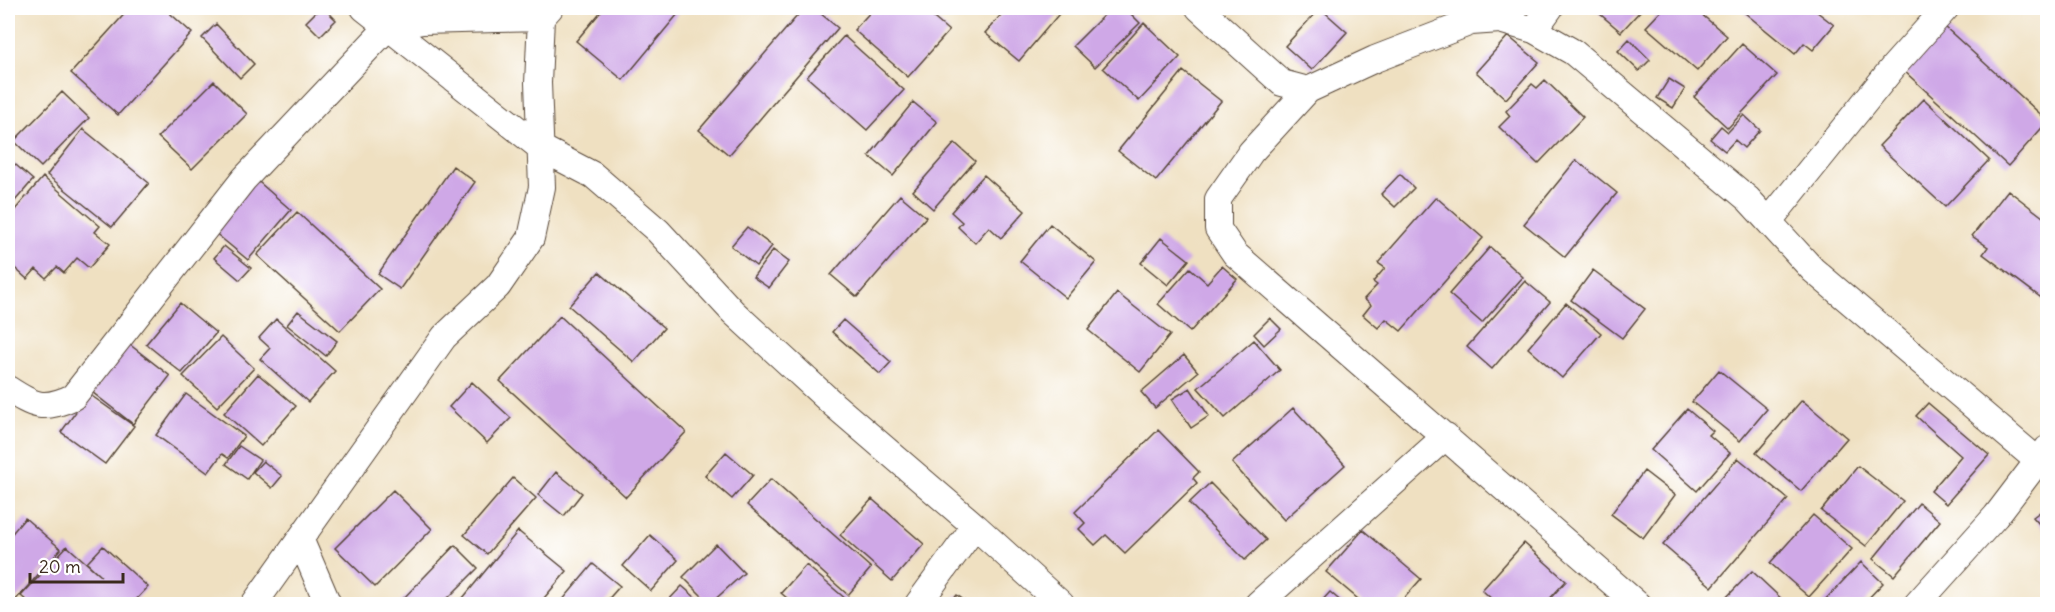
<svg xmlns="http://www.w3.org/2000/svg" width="2055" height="612" font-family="Delius,sans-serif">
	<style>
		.building { fill: #cfa8e7 }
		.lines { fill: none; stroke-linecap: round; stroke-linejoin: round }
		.street-casing { stroke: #564536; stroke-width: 28 }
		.street { stroke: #fff; stroke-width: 26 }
	</style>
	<rect width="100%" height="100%" fill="#fff"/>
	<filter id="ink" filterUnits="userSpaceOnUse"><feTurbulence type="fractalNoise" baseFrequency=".0167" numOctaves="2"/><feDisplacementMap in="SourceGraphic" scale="12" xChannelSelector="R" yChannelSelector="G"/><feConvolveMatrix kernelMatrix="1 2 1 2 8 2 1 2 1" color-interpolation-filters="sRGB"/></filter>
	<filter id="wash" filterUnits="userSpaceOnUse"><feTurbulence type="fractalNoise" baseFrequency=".008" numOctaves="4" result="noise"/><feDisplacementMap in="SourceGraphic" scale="24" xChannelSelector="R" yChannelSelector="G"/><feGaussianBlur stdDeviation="1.35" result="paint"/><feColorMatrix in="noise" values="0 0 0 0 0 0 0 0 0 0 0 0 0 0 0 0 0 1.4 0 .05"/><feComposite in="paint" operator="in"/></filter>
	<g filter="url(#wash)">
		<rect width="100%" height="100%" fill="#efe0c1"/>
		<g id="blocks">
			<path class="building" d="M130 8H164L192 33 118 115 71 73Z
				M320 8H324L336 20 320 36 306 22Z
				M604 8H683L623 80 576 41Z
				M804 8H814L838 28 729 155 699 130Z
				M874 8H922L949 31 908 77 854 30Z
				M1007 8H1064L1019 61 985 33Z
				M1111 8H1125L1140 23 1095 67 1073 46Z
				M1320 8 1347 32 1312 70 1285 46Z
				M1593 8H1643L1621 32Z
				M1664 8H1694L1727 36 1697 71 1646 27Z
				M1750 8H1812L1834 25 1813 50 1804 43 1795 54 1745 13Z
				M1144 23 1180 57 1139 101 1103 68Z
				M216 24 254 64 240 78 202 38Z
				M1944 26 2048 121 2008 166 1903 70Z
				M844 36 904 90 867 130 807 77Z
				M1508 36 1539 62 1506 99 1476 72Z
				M1629 39 1650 60 1639 71 1618 51Z
				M1742 44 1777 75 1728 128 1694 97Z
				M1183 71 1221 101 1156 181 1118 151Z
				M1669 79 1685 89 1673 108 1657 98Z
				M1545 80 1583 117 1538 164 1499 127 1510 116 1506 111 1532 84 1537 88Z
				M214 81 247 114 192 169 158 137Z
				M62 92 89 118 41 167 14 141Z
				M1924 99 1989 160 1945 207 1879 146Z
				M913 102 937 122 893 176 869 156Z
				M1744 115 1760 130 1744 148 1735 140 1725 151 1710 139 1721 126 1728 132Z
				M83 129 149 183 112 227 47 175Z
				M955 143 975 161 933 209 913 191Z
				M8 158 33 180 8 209Z
				M1576 160 1617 193 1565 257 1524 224Z
				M453 166 475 182 400 289 378 274Z
				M1400 174 1414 188 1395 207 1381 194Z
				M984 175 1025 211 1001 238 989 227 975 243 958 227 962 222 951 212Z
				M252 176 291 210 248 260 208 227Z
				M43 177 100 226 95 232 110 244 89 268 77 258 64 273 57 267 46 278 36 269 27 279 8 262V218Z
				M2008 190 2048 221V303L1983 254 1988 247 1972 236Z
				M900 195 926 217 857 297 831 275Z
				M1436 197 1483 238 1401 331 1386 319 1378 328 1363 315 1371 305 1364 299 1377 285 1373 282 1385 268 1378 263Z
				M297 212 380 289 340 331 257 255Z
				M1050 224 1096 262 1066 298 1020 261Z
				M747 227 772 246 756 266 731 246Z
				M1161 238 1189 260 1168 285 1141 263Z
				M224 246 251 268 240 280 214 258Z
				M1490 247 1523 277 1482 323 1449 294Z
				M773 250 789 262 769 288 753 277Z
				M1222 266 1237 279 1190 332 1158 304 1190 268 1207 283Z
				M1593 270 1645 309 1622 338 1571 300Z
				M599 272 664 328 634 362 569 306Z
				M1525 281 1550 302 1492 369 1467 347Z
				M1117 293 1170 335 1140 372 1088 330Z
				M180 303 216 333 182 373 146 344Z
				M1566 303 1601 333 1562 378 1528 348Z
				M298 311 337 341 326 356 287 325Z
				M560 316 686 432 626 497 500 381Z
				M1270 318 1281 329 1264 345 1254 334Z
				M276 319 335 371 308 402 260 359 270 348 259 338Z
				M843 320 891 362 880 374 832 332Z
				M221 337 254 368 217 407 183 376Z
				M1254 340 1280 370 1225 418 1198 388Z
				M129 344 170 376 133 424 92 392Z
				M1184 355 1198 372 1155 408 1141 392Z
				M1719 370 1767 409 1740 441 1692 402Z
				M258 374 296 406 261 446 224 413Z
				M472 382 511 418 487 443 449 407Z
				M1190 388 1209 416 1191 428 1172 399Z
				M89 394 134 426 105 464 61 432Z
				M186 394 244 436 228 458 222 454 208 473 156 435Z
				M1802 400 1847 438 1801 491 1756 453Z
				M1928 403 1989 455 1946 504 1931 491 1961 456 1916 416Z
				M1293 408 1345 465 1284 520 1232 463Z
				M1687 409 1713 431 1709 435 1730 453 1697 491 1651 450Z
				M1158 430 1199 472 1193 478 1197 483 1125 553 1106 535 1095 545 1079 529 1085 523 1075 512Z
				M239 446 260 460 247 479 226 464Z
				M726 452 753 475 732 499 705 476Z
				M1738 458 1788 499 1712 587 1663 545Z
				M263 461 282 476 272 488 253 472Z
				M1858 466 1903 501 1866 546 1821 511Z
				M1644 471 1675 495 1643 538 1611 514Z
				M556 472 582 493 564 516 538 495Z
				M513 478 536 498 487 554 464 535Z
				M771 479 871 568 848 595 747 505Z
				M1210 483 1266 540 1245 560 1189 503Z
				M393 490 432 529 375 587 335 548Z
				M872 499 924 544 892 581 840 535Z
				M1919 503 1940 521 1894 576 1873 559Z
				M2048 506V534L2033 517Z
				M1813 515 1852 549 1809 597 1770 563Z
				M25 518 61 549 12 604 8 601V538Z
				M1363 530 1421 579 1399 604H1364L1326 572Z
				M518 531 567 571 539 604H458Z
				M650 535 678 560 651 591 623 566Z
				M1524 543 1566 581 1545 604H1497L1482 590Z
				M716 544 744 573 710 604 683 577Z
				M455 545 478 568 442 604H398Z
				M67 546 101 576 87 563 103 546 148 587 132 604H31L21 596Z
				M1861 562 1883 583 1863 604H1821Z
				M593 564 620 586 604 604H564L561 602Z
				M806 565 847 600 843 604H794L781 593Z
				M1752 571 1787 604H1720Z
				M682 586 703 604H665Z
				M1330 592 1344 604H1319Z
				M957 595 969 604H949Z"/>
		</g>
	</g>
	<g filter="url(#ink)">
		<use href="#blocks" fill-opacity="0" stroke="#564536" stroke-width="1.5"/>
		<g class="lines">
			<defs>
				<path id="street" d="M364 8 541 148 593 175 658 231 733 312 834 405 975 526 1061 604
					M1199 8 1282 83 1308 90
					M1534 30 1550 8
					M1769 221 1894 66 1946 8
					M8 389C34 406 43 411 73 397L244 179 387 28 422 21 541 18
					M301 541 328 604
					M254 604 444 337 498 286 531 238 542 187 538 83 541 18 550 8
					M918 604 975 526
					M1258 604 1446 436
					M1637 604 1235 254 1218 229V199L1251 152 1308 90 1375 59 1471 22 1500 20 1534 30 1573 52 1748 199 1813 270 2037 460
					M1917 604 1996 516 2047 449"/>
			</defs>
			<use href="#street" class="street-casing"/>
			<use href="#street" class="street"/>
		</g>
	</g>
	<rect width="2055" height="612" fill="none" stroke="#fff" stroke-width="30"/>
	<path d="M30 573v9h93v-9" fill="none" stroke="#3b2a1e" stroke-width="3"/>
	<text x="39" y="573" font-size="18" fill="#3b2a1e" stroke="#ffffff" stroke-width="4.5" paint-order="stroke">20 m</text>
</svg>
